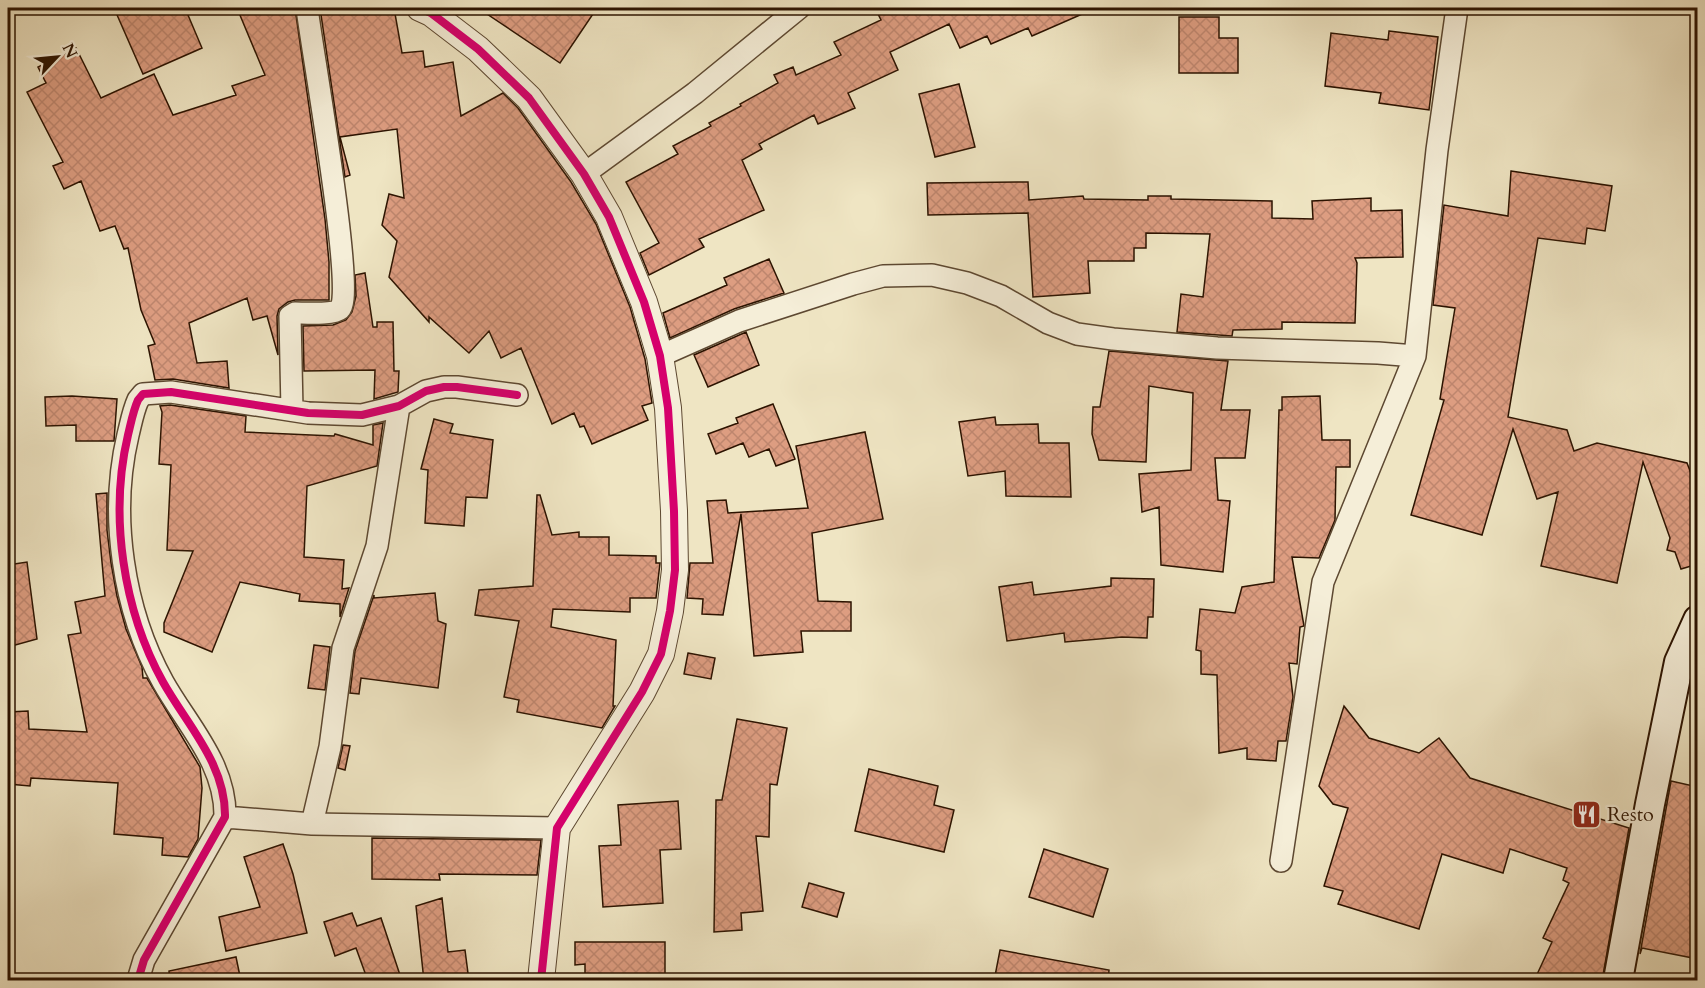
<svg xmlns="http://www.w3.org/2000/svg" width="1705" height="988" font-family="Cardo,serif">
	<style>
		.building { fill: url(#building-cross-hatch); stroke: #2c1300; stroke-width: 1.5 }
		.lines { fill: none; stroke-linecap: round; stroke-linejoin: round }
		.minor-casing { stroke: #5d4831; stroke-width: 24 }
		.tertiary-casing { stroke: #5d4831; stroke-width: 28 }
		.secondary-casing { stroke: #2c1300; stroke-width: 32 }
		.minor { stroke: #f5eed8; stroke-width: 21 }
		.tertiary { stroke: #f5eed8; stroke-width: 26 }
		.secondary { stroke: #f5eed8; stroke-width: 28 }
		.cycleway-casing { stroke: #f5eed8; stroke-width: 11 }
		.cycleway { stroke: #d6006c; stroke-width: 8 }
		.labels { text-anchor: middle; stroke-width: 4.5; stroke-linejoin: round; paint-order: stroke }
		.poi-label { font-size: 20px; fill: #2c1300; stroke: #f5eed8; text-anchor: start }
	</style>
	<defs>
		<pattern id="building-cross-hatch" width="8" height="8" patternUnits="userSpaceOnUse" patternTransform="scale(1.5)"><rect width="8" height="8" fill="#dd9d81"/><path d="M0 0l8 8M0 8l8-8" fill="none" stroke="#be866e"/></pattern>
	</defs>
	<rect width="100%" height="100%" fill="#efe5c3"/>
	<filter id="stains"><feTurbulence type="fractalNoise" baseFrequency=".00333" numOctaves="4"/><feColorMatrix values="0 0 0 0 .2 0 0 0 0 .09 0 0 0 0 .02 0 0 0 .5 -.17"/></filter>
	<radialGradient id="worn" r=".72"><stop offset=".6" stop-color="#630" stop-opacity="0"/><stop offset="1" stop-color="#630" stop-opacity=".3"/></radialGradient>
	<path class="building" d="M114 8H185L202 48 143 74Z
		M237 8H295L325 219 329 262V300H295L288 302 279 309 277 316 278 355 267 316 253 320 247 298 189 323 197 363 227 361 229 388 173 379 155 380 148 346 155 344 141 310 128 248 124 249 115 226 100 231 81 181 64 189 53 166 63 162 27 92 46 83 38 67 76 48 101 98 154 74 173 115 236 95 232 86 265 75Z
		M320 8H394L402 53 423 51 425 67 453 62 461 116 503 93 518 108 571 182 596 224 630 307 645 359 652 403 642 406 648 420 592 444 584 426 580 427 574 413 552 424 521 348 501 358 489 331 469 353 429 317V322L389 277 397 241 382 225 389 194 404 198 397 129 340 137 350 175 345 177Z
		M478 8H597L560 63Z
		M875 8H1096L1032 36 1028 28 991 44 987 36 960 48 949 24 890 52 898 70 848 93 855 108 818 124 814 115 759 144 762 149 742 160 764 210 699 239 704 247 649 275 640 253 659 243 626 182 678 154 673 146 711 126 709 123 741 106 740 104 778 83 774 75 793 67 796 75 841 55 834 42 881 20Z
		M1179 17H1219V38H1238V73H1179Z
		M1389 31 1438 37 1429 110 1379 103 1381 93 1325 86 1331 33 1388 40Z
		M959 84 975 147 935 157 919 94Z
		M1511 171 1612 186 1605 231 1587 228 1585 244 1538 238 1508 417 1567 430 1574 451 1597 443 1687 463 1695 484 1698 485V564L1681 569 1675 552 1667 550 1670 538 1643 462 1617 583 1541 566 1558 492 1537 499 1513 429 1482 535 1411 515 1444 400 1440 399 1455 308 1433 305 1444 205 1508 216Z
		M1028 182 1029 200 1083 196 1084 199 1148 200V196H1171V199L1272 201V218L1313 219 1312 201 1371 198V211L1402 210 1403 257 1355 258 1357 263 1355 323 1282 322V329L1233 330 1232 336 1177 332 1181 294 1203 297 1210 234 1146 233V248H1134V261H1088L1090 293 1033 297 1028 213 928 215 927 183Z
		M769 259 784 293 734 309 670 338 663 313 727 285 724 278Z
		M365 273 373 327H377V322H393L394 371H399L398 392 374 399 375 370 304 371 303 326 333 325 346 320 352 312 356 296 355 275Z
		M746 332 759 365 708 387 694 355Z
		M1109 351 1228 361 1221 410H1250L1245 458H1215L1218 500 1230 501 1223 572 1161 565 1159 507 1142 512 1139 474 1191 470 1193 393 1149 386 1146 462 1099 460 1092 434 1093 407H1100Z
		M72 396 117 399 114 441H76V425L46 426 45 397Z
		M1320 396 1322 440H1350V467H1336L1335 520 1319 558 1292 557 1304 626 1300 627 1297 664 1289 663 1293 697 1286 741H1278L1276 761 1247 759V748L1219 753 1217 675 1201 674V651L1196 650 1200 609 1235 613 1242 587 1274 582 1279 410H1282V397Z
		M773 404 795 459 776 466 769 449 749 457 743 443 716 454 708 434 738 423 736 418Z
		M170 405 246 416 245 432 334 436 335 434 373 445V425L383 423 377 466 307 486 304 557 344 560 342 589 349 588 340 617V604L299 601 300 594 240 582 212 652 164 632V623L193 551 167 550 171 465 159 464 162 412 160 406Z
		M995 417 996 425 1038 424 1039 443H1069L1071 497 1006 496 1005 471 968 476 959 422Z
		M434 419 453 424 450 433 493 440 487 498 466 497 464 526 425 523 428 470 421 469Z
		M865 432 883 519 812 533 818 601 851 602V631H801L803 652 754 656 741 514 723 615 702 614 703 599 687 598 690 563H713L707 501 726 500 728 513 808 508 796 446Z
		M107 493V530L111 563 117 596 126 629 142 667 143 678H147L200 767 202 788 198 839 188 857 162 855 163 838 114 834 118 783 31 778 30 786 8 784V712L28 711 29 729 87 732 68 635 81 633 75 602 105 596 96 494Z
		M537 495H540L552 535 579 532V537H609V555L656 556V563H660L656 598H630V612L553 609 551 627 616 640 613 706H615L602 728 517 712 519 700 504 697 519 621 475 615 479 590 533 586Z
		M27 562 37 639 8 647V565Z
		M1111 578 1154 579 1153 617H1148L1147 638 1122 637 1065 642 1064 633 1007 641 999 587 1032 582 1034 595 1111 586Z
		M435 593 438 621 446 624 438 688 361 678 359 694 350 693 355 651 374 595V598Z
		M314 645 330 647 325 690 308 688Z
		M688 653 715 658 711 679 684 674Z
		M1344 706 1369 738 1419 753 1439 738 1470 778 1629 828 1602 981H1534L1552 942 1543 938 1569 883 1563 880 1567 868 1510 849 1503 873 1442 854 1419 929 1338 904 1343 891 1324 886 1348 808 1333 804 1319 786Z
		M737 719 787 728 777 785 770 784 769 837 756 836 763 911 741 913 742 930 714 932 716 800H722Z
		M343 745 350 746 345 770 338 768Z
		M869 769 938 786 934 805 954 810 944 852 855 831Z
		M1671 781 1698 787V959L1642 948 1640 954Z
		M678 801 681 849 660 850 663 903 603 907 599 846 621 845 618 805Z
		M372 838 541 840 537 875 439 874 440 880 372 879Z
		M283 844 293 874 307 933 226 951 219 917 260 907 244 857Z
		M1044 849 1108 869 1093 917 1029 897Z
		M809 883 844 893 837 917 802 907Z
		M442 898 448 952 465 950 469 981H424L416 906Z
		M352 913 357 926 381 918 402 981H368L356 948 335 956 324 922Z
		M575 942H665V981H585V964L575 965Z
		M1000 950 1109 970 1108 981H994Z
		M236 957 241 981H170L169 971Z"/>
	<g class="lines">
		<defs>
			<path id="minor" d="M584 174 695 93 799 8
				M660 356 739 321 853 284 883 276 932 275 967 283 1001 296 1048 323 1077 334 1113 339 1217 348 1378 353 1415 356
				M292 410 290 316 295 313C305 313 333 315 340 309 356 295 311 44 307 8
				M225 817 312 824 557 828
				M312 824 330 747 343 648 377 546 399 406
				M1281 861 1323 582 1415 356 1437 150 1457 8
				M138 980 144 960 225 817C226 764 187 725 163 682 123 610 109 515 128 435 131 423 133 411 138 400L143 394 171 392 308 413 362 415 399 406 426 391 444 387H457L517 395"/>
			<path id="tertiary" d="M420 8 431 13 478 49 529 98 584 174 609 217 644 302 660 356 668 408 674 511 675 570 670 611 661 654 642 692 557 828 541 980"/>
			<path id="secondary" d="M1618 980 1650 804 1679 662 1698 620"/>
		</defs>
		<use href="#minor" class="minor-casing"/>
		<use href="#tertiary" class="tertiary-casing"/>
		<use href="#secondary" class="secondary-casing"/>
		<use href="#minor" class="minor"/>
		<use href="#tertiary" class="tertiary"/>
		<use href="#secondary" class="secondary"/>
		<defs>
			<path id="cycleway" d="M420 8 431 13 478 49 529 98 584 174 609 217 644 302 660 356 668 408 674 511 675 570 670 611 661 654 642 692 557 828 541 980
				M138 980 144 960 225 817C226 764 187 725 163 682 123 610 109 515 128 435 131 423 133 411 138 400L143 394 171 392 308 413 362 415 399 406 426 391 444 387H457L517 395"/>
		</defs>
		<use href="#cycleway" class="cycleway-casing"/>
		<use href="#cycleway" class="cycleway"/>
	</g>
	<defs>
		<symbol id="restaurant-square" viewBox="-11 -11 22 22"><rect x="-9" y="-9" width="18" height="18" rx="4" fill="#8f2418" stroke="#f5eed8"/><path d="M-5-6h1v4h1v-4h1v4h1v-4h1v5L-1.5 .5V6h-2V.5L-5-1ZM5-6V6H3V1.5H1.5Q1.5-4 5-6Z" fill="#fff"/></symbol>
	</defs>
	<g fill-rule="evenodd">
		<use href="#restaurant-square" x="1570" y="798" width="33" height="33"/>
	</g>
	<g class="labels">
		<g class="poi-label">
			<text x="1607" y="821">Resto</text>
		</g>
	</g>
	<rect width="1705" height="988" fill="none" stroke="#efe5c3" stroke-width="30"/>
	<rect x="9" y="9" width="1687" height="970" fill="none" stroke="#2c1300" stroke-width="3"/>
	<rect x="15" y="15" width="1675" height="958" fill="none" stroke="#2c1300" stroke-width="1.5"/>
	<g transform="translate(57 57) rotate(64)" stroke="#f5eed8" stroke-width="4.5" paint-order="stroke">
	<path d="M0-4.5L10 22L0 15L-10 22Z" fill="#2c1300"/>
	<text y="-9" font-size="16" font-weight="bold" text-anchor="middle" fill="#2c1300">N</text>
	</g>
	<rect width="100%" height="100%" filter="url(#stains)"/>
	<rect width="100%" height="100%" fill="url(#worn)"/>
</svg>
